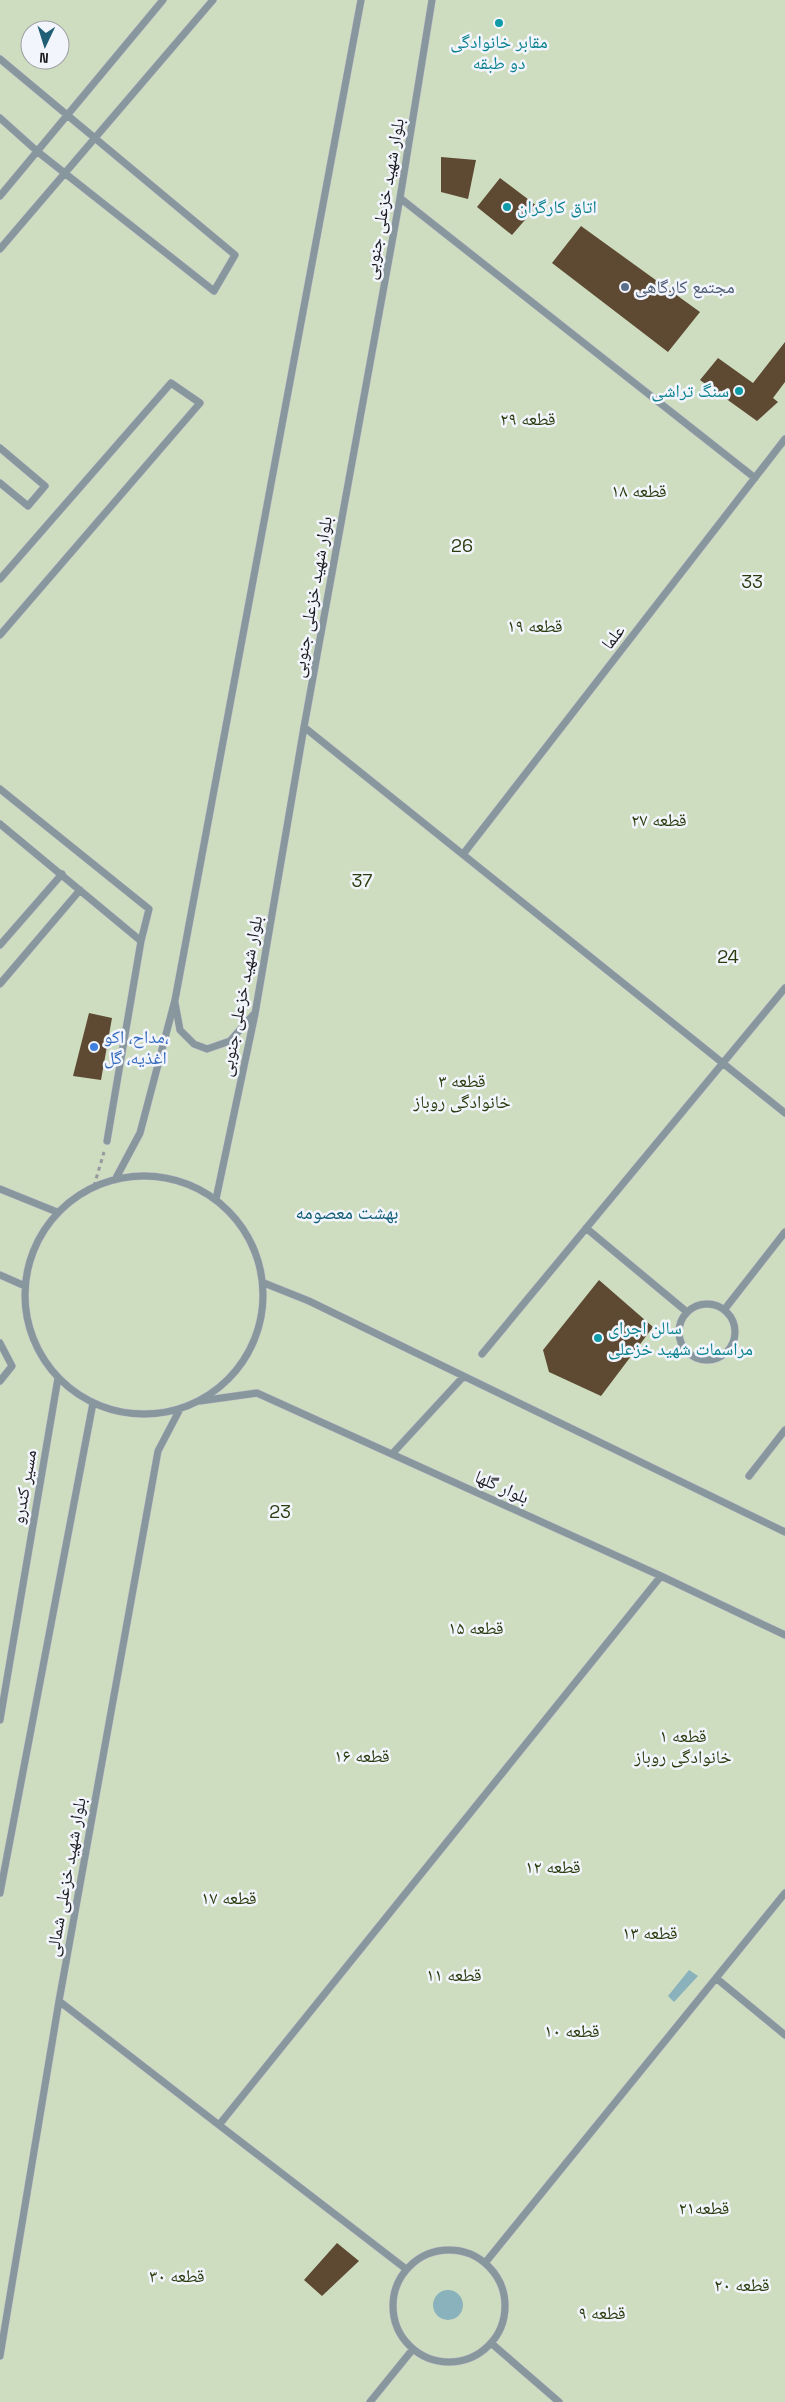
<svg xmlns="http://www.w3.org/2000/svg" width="785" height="2402" font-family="'Space Grotesk','Noto Naskh Arabic',sans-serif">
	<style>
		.green { fill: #ceddbf; fill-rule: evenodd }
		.water { fill: #8ab2bc }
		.building { fill: #5e4933 }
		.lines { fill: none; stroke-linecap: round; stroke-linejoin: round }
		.lane-casing { stroke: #c2c3ca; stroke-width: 8 }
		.path { stroke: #98999f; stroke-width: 3; stroke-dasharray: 4 4; stroke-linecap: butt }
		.lane { stroke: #88969e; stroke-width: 7 }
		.culture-dot { fill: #0f9aa8; stroke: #f3f5fd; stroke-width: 2 }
		.service-dot { fill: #5c6f8a; stroke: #f3f5fd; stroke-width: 2 }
		.shop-dot { fill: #3f7fe0; stroke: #f3f5fd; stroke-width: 2 }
		.labels { text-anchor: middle; stroke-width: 5; stroke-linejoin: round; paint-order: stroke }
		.culture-label { font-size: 18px; fill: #0d838f; stroke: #f3f5fd; text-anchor: start }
		.street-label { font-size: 18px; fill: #1c1c1f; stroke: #f3f5fd }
		.service-label { font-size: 18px; fill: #4e5e75; stroke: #f3f5fd; text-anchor: start }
		.park-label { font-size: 18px; fill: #2a3d0e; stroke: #f3f5fd }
		.shop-label { font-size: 18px; fill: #366cbe; stroke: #f3f5fd; text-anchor: start }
		.neighbourhood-label { font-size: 19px; fill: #125e77; stroke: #f3f5fd }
	</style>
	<rect width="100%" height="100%" fill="#e6e8ef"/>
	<path class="green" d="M0 0H785V2402H0ZM30 30H60V60H30Z"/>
	<path class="water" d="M689 1970 698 1976 674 2002 668 1996Z
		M433 2305a15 15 0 1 1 30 0a15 15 0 1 1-30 0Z"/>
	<path class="building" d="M441 157 476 160 468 199 441 192Z
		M500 178 537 206 512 235 477 207Z
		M581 226 700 312 668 352 552 263Z
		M785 342V382L773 398 778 402 757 421 700 380 718 358 753 383Z
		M89 1013 112 1018 101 1080 73 1076Z
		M599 1280 653 1327 601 1396 549 1372 543 1350Z
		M337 2243 359 2261 322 2296 304 2280Z"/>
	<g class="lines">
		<defs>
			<path id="lane" d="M0 59 235 255 214 291 38 152 0 118
				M0 196 163 0
				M400 198 755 478
				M0 249 213 0
				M0 448 45 486 28 506 0 483
				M0 579 171 383 200 403 0 635
				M304 727 785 1113
				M0 789 149 909 141 941 0 824
				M464 853 785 439
				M0 945 62 874
				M0 984 80 890
				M175 1003 180 1030 194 1044 207 1049 230 1041 254 1014
				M107 1141 141 941
				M25 1295a119 119 0 1 1 238 0a119 119 0 1 1-238 0Z
				M116 1178 140 1133 175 1000 361 0
				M0 1189 57 1212
				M216 1199 255 1014 304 727 400 198 432 0
				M586 1228 687 1312
				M0 1275 25 1286
				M264 1283 309 1301 785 1532
				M679 1332a28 28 0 1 1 56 0a28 28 0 1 1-56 0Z
				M724 1310 785 1232
				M0 1343 12 1366 0 1381
				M482 1354 785 988
				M200 1401 257 1393 661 1576 785 1635
				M392 1454 463 1377
				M749 1476 785 1430
				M0 1720 58 1378
				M0 1893 93 1403
				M716 1978 785 2035
				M59 2001 219 2125
				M393 2306a56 56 0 1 1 112 0a56 56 0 1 1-112 0Z
				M485 2263 785 1893
				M406 2269 219 2125 661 1576
				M491 2343 559 2402
				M0 2356 59 2001 158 1451 180 1409
				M370 2402 413 2349"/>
		</defs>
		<use href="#lane" class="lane-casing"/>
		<path class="path" d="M94 1186 104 1152"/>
		<use href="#lane" class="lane"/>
	</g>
	<g class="culture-dot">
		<circle cx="499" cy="23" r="5"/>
		<circle cx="507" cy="207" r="5"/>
		<circle cx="739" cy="391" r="5"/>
		<circle cx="598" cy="1338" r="5"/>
	</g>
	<circle class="service-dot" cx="625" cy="287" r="5"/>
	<circle class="shop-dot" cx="94" cy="1047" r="5"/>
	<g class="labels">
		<g class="culture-label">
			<text x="499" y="48" text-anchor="middle">مقابر خانوادگی<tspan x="499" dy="21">دو طبقه</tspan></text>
			<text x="517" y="213">اتاق کارگران</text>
			<text x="729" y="397" text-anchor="end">سنگ تراشی</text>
			<text x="608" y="1334">سالن اجرای<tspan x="608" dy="21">مراسمات شهید خزعلی</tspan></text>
		</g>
		<g class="street-label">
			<text transform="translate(384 199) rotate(-80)" y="6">بلوار شهید خزعلی جنوبی</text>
			<text transform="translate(312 597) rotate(-80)" y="6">بلوار شهید خزعلی جنوبی</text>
			<text transform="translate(613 637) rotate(-52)" y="6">علما</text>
			<text transform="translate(241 996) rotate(-79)" y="6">بلوار شهید خزعلی جنوبی</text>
			<text transform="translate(24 1487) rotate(-80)" y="6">مسیر کندرو</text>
			<text transform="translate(502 1487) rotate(24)" y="6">بلوار گلها</text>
			<text transform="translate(66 1877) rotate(-80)" y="6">بلوار شهید خزعلی شمالی</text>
		</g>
		<g class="service-label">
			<text x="635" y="293">مجتمع کارگاهی</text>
		</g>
		<g class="park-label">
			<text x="528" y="425">قطعه ۲۹</text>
			<text x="639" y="497">قطعه ۱۸</text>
			<text x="462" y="552">26</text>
			<text x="752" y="588">33</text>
			<text x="535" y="632">قطعه ۱۹</text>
			<text x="659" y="826">قطعه ۲۷</text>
			<text x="362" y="887">37</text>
			<text x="728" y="963">24</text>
			<text x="462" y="1087">قطعه ۳<tspan x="462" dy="21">خانوادگی روباز</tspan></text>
			<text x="280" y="1518">23</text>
			<text x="476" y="1634">قطعه ۱۵</text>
			<text x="683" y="1742">قطعه ۱<tspan x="683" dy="21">خانوادگی روباز</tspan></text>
			<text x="362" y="1762">قطعه ۱۶</text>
			<text x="553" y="1873">قطعه ۱۲</text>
			<text x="229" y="1904">قطعه ۱۷</text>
			<text x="650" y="1939">قطعه ۱۳</text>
			<text x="454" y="1981">قطعه ۱۱</text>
			<text x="572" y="2037">قطعه ۱۰</text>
			<text x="704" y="2214">قطعه۲۱</text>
			<text x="177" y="2282">قطعه ۳۰</text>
			<text x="742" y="2291">قطعه ۲۰</text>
			<text x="602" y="2319">قطعه ۹</text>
		</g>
		<g class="shop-label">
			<text x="104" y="1043">مداح، اکو،<tspan x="104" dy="21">اغذیه، گل</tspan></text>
		</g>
		<g class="neighbourhood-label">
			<text x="347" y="1219">بهشت معصومه</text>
		</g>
	</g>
	<g transform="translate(45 45) rotate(184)"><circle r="24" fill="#f3f5fd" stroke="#9d9ea4"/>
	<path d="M0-4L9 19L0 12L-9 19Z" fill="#205e75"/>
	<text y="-8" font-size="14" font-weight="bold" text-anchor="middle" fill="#1c1c1f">N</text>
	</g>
</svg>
